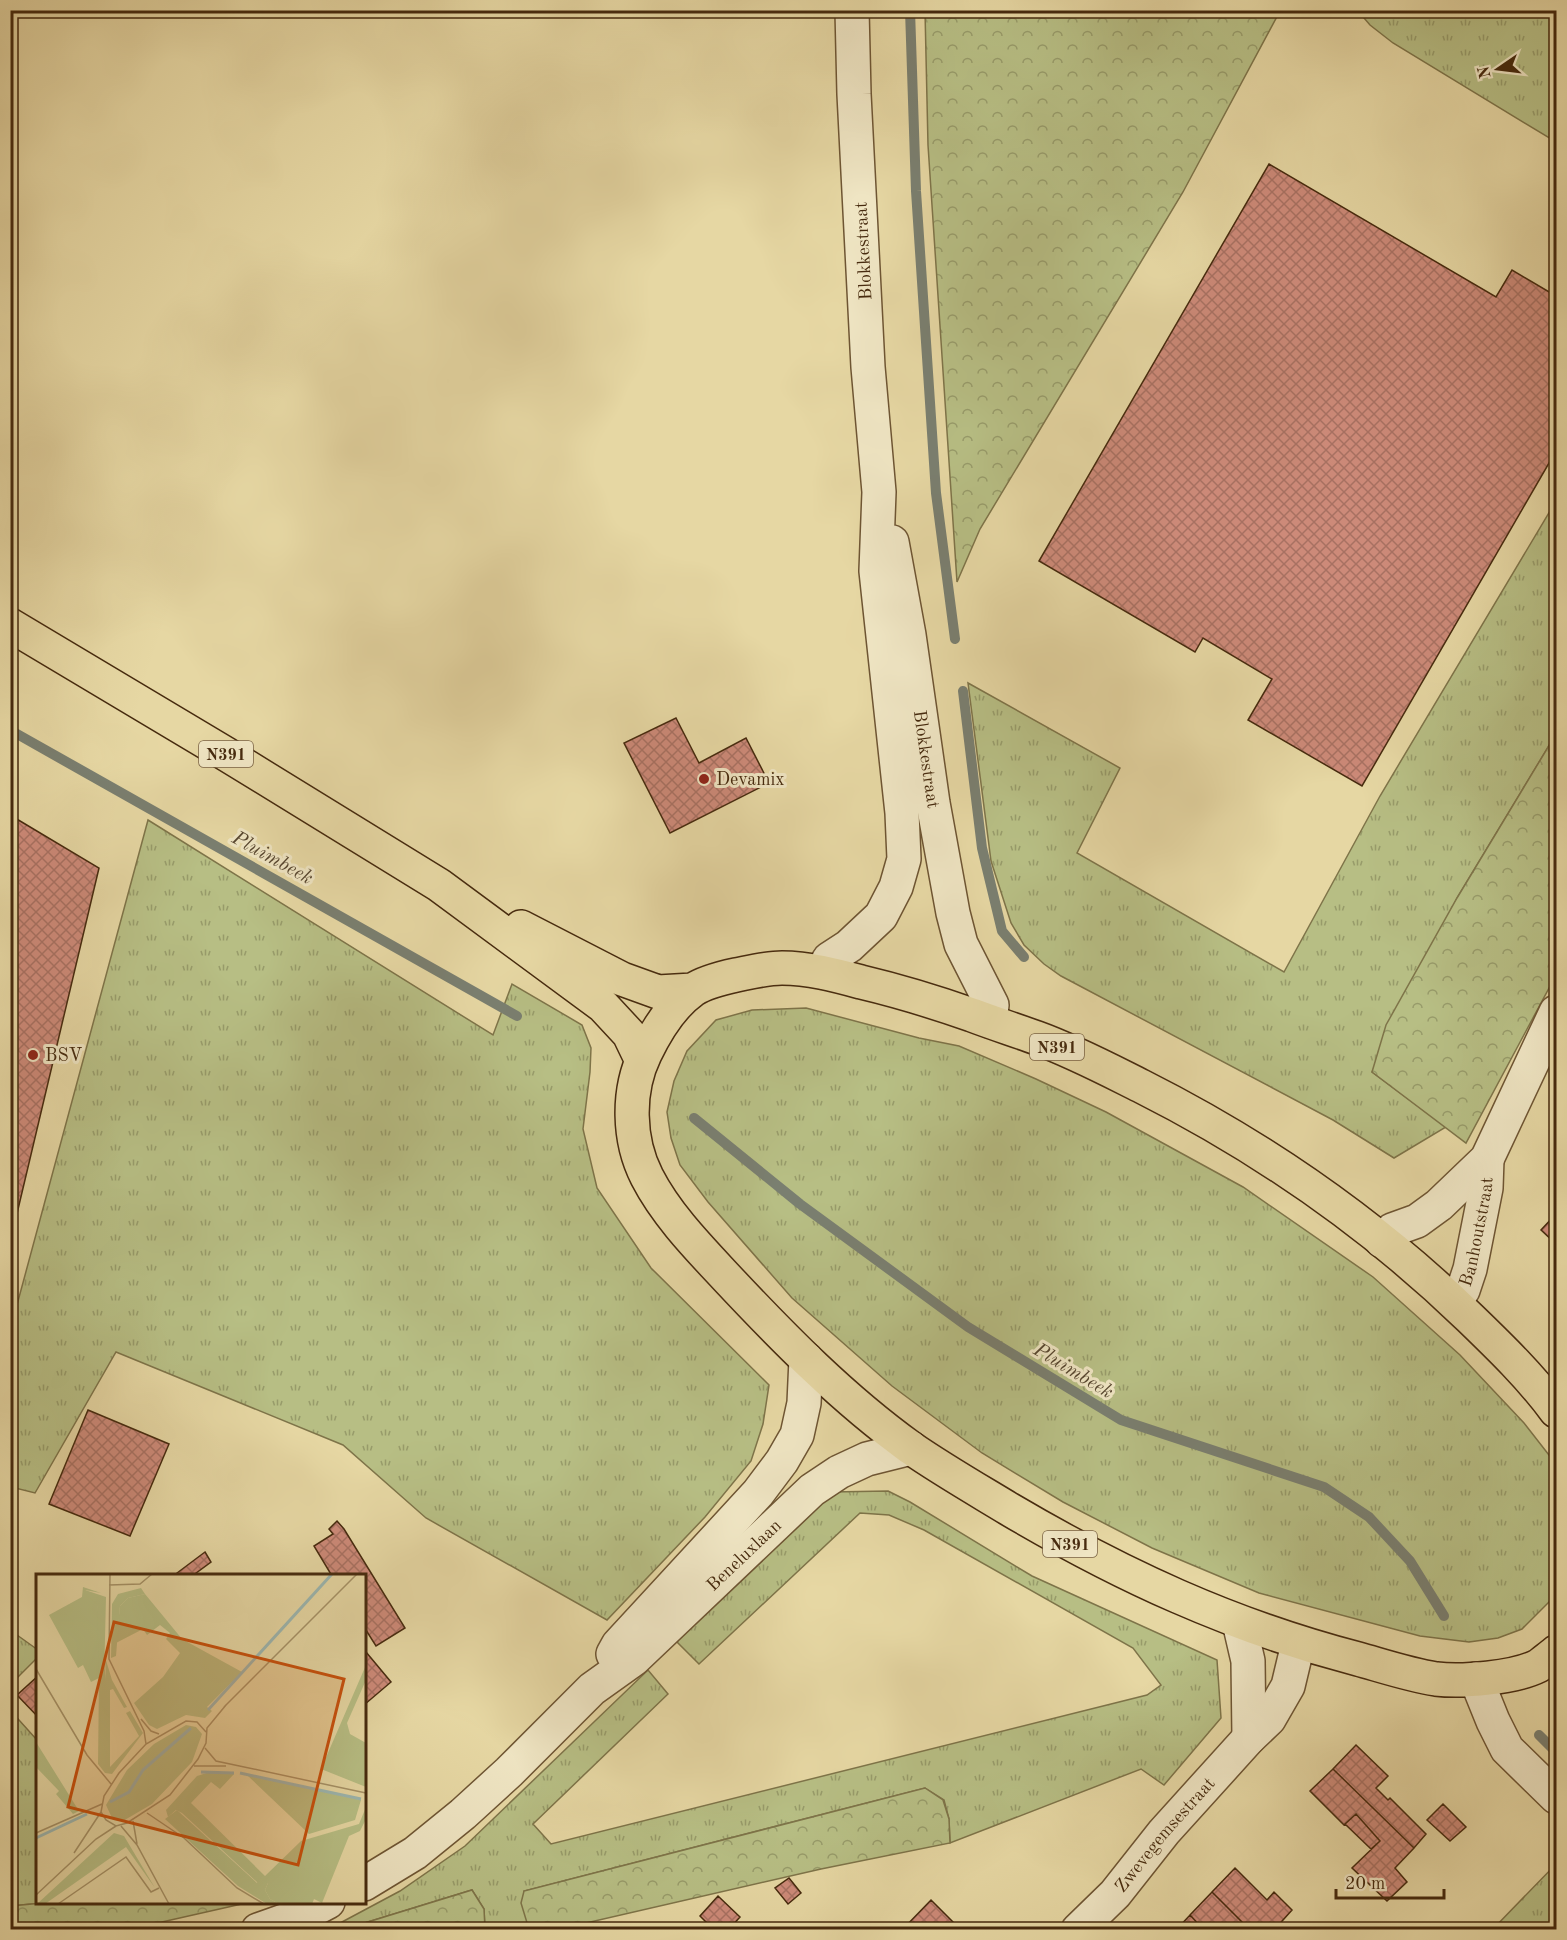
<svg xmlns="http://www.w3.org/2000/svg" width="1567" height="1940" font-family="'Old Standard TT',serif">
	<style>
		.grass { fill: url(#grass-tufts); stroke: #7e7449; stroke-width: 1.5 }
		.forest { fill: url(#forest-crowns); stroke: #7e7449; stroke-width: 1.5 }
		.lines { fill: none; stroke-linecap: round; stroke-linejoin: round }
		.stream { stroke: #7a7f70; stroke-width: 10 }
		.building { fill: url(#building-cross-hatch); stroke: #462a0e; stroke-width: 1.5 }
		.minor-casing { stroke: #6e5533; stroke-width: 36 }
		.major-casing { stroke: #462a0e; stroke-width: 36 }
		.minor { stroke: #efe5c3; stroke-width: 33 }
		.major { stroke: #e6d7a3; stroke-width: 33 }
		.poi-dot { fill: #8f2418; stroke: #efe5c3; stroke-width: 2 }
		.labels { text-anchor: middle; stroke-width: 6; stroke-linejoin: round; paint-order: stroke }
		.shield { fill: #efe5c3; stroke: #796244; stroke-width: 1.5 }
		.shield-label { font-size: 16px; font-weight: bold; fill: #462a0e }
		.street-label { font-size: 18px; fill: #462a0e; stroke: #efe5c3 }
		.poi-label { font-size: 18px; fill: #462a0e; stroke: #efe5c3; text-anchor: start }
		.water-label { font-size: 20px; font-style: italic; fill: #57462f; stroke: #efe5c3 }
		.inset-river { fill: none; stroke: #9cb7b1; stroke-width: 3 }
		.inset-road { fill: none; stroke: #a69267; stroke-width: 1.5 }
		.view { fill: #c8500c; fill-opacity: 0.15; stroke: #c8500c; stroke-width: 3 }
		.inset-edge { fill: none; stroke: #462a0e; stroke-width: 3 }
	</style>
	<defs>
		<pattern id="grass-tufts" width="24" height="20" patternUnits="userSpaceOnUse" patternTransform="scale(1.5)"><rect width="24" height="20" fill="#b7be84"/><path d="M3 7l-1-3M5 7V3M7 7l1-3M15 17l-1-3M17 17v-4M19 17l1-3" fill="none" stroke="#979b6a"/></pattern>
		<pattern id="forest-crowns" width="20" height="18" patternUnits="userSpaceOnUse" patternTransform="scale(1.5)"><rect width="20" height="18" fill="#b7be84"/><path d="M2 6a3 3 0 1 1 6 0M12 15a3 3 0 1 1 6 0" fill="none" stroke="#979b6a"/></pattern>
		<pattern id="building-cross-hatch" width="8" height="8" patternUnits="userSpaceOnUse" patternTransform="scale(1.5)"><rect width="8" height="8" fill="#cd8a79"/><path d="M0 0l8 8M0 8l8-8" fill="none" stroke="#a87162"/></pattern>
	</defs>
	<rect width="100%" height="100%" fill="#e6d7a3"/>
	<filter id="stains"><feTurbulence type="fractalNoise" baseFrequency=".00333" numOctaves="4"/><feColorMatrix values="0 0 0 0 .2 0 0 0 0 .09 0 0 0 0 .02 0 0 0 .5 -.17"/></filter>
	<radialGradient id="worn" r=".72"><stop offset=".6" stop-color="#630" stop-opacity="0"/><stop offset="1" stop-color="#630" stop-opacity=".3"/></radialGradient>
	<path class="grass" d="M1358 11H1556V142L1393 43 1370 25Z
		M1556 501V734L1457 898 1372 1072 1446 1127 1394 1158 1333 1120 1061 976 1044 964 1024 945 1011 923 991 861 968 683 1120 768 1077 853 1284 972 1380 796Z
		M148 820 493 1035 512 984 582 1025 591 1048 590 1072 583 1129 597 1188 651 1268 769 1385 763 1424 751 1461 705 1517 607 1620 426 1518 343 1445 116 1352 35 1493 11 1487V1327Z
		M806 1008 919 1038 959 1046 1036 1079 1106 1112 1243 1187 1373 1277 1460 1355 1524 1423 1556 1464V1595L1522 1629 1498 1638 1469 1642 1420 1636 1259 1593 1152 1548 1063 1502 982 1453 892 1386 792 1298 708 1202 680 1165 671 1138 667 1112 674 1081 687 1051 716 1020 752 1010Z
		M888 1491 910 1502 1032 1576 1217 1660 1221 1718 1164 1785 1141 1769 950 1843 949 1819 944 1800 925 1788 524 1891 528 1926 550 1929H485L484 1909 472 1890 345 1929 327 1930 400 1891 465 1846 648 1670 668 1694 533 1824 551 1844 1147 1695 1161 1685 1133 1648 924 1530 889 1515 860 1513 699 1664 675 1640 831 1492Z
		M10 1630 38 1650 37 1658 11 1684Z
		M10 1710 37 1740 38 1902 42 1903 11 1906Z
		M1556 1864V1929H1493Z"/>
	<path class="forest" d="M925 11H1280L1183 192 980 529 957 582 928 145Z
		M1556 734V975L1466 1143 1372 1072 1386 1025 1457 898Z
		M925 1788 943 1800 949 1819 950 1843 821 1869 560 1929 528 1926 521 1903 524 1891Z
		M472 1890 484 1909 485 1929H345Z
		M42 1903V1902L246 1903 131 1929H11V1906Z"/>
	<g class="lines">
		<path class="stream" d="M910 10 916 191 936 493 955 639
			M963 691 982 848 1002 931 1024 957
			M10 730 517 1016
			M694 1118 800 1204 968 1327 1121 1420 1324 1487 1369 1517 1410 1561 1444 1616
			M1539 1735 1556 1752"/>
	</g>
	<path class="building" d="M1269 164 1496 297 1512 270 1556 296V451L1362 786 1248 720 1272 679 1203 638 1195 652 1039 561Z
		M676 718 699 763 746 738 769 783 670 833 624 743Z
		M10 815 99 868 10 1243Z
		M1556 1214V1244L1541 1230Z
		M88 1410 169 1444 130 1536 49 1504Z
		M337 1521 344 1529 405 1628 376 1646 364 1627V1576H332L314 1546 333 1534 329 1529Z
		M205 1552 211 1562 192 1576H178L179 1574 177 1573Z
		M366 1652 391 1682 364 1705V1653Z
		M38 1676V1717L17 1695Z
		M1356 1745 1388 1776 1376 1788 1388 1800 1390 1798 1426 1834 1414 1848 1333 1769Z
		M1333 1769 1414 1848 1395 1868 1407 1882 1387 1901 1352 1868 1380 1841 1356 1814 1344 1825 1310 1791Z
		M1443 1804 1466 1827 1450 1841 1427 1820Z
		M1356 1814 1380 1841 1371 1849 1345 1824Z
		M1235 1868 1267 1900 1274 1892 1292 1910 1274 1930H1250L1212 1892Z
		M789 1878 801 1893 788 1904 775 1888Z
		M1212 1892 1250 1930H1204L1190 1915Z
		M718 1896 740 1917 728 1930H714L700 1916Z
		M931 1900 961 1930H902Z
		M1190 1915 1204 1930H1176Z"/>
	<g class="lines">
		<defs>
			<g id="minor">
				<path id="s1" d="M892 542 909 635 933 803 953 913 961 944 992 1005 990 1021"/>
				<path d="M823 972 829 959 849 946 881 916 896 887 904 859 902 813 876 571 879 492 868 367 854 94 852 10"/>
				<path d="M1382 1241 1392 1230 1417 1221 1439 1205 1487 1159 1556 1012"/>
				<path id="s2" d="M1454 1302 1463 1290 1470 1269 1486 1188 1487 1159"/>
				<path d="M1239 1622 1248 1661 1249 1738"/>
				<path d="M613 1654 618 1645 758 1493 782 1461 797 1435 804 1403 806 1359"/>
				<path d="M1476 1679 1493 1721 1507 1749 1556 1797"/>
				<path id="s3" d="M364 1884 415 1853 463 1814 509 1772 592 1689 634 1659 812 1490 839 1472 867 1459 911 1448"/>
				<path d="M258 1930 309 1912 328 1902"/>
				<path id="s4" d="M1078 1930 1115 1894 1164 1832 1249 1738 1269 1719 1288 1686 1298 1644"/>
			</g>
			<path id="major" d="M10 625 226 754 439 885 603 1006 629 1034 642 1061
				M521 927 622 979 658 992 693 990
				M1556 1411C1531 1377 1500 1347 1470 1318 1373 1224 1262 1147 1141 1086 1107 1069 1073 1051 1037 1038 1015 1030 993 1023 972 1015 935 1002 899 991 861 982 835 975 809 968 782 968 767 968 751 972 736 975 722 978 705 982 693 990 672 1005 656 1031 645 1054 627 1091 628 1140 647 1177 666 1214 697 1246 725 1276 783 1338 843 1399 911 1448 943 1470 976 1489 1009 1509 1121 1575 1231 1626 1358 1659 1383 1666 1410 1675 1436 1679 1462 1682 1514 1678 1538 1666 1540 1665 1555 1653 1556 1652"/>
		</defs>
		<use href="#minor" class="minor-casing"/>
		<use href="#major" class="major-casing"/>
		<use href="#minor" class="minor"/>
		<use href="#major" class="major"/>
	</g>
	<g class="poi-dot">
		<circle cx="704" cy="779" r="6"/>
		<circle cx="33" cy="1055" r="6"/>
	</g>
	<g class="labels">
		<g class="shield">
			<rect x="199" y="741" width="54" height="26" rx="4.5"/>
			<rect x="1030" y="1034" width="54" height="26" rx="4.5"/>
			<rect x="1043" y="1531" width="54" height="26" rx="4.5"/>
		</g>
		<g class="shield-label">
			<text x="226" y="760">N391</text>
			<text x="1057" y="1053">N391</text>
			<text x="1070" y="1550">N391</text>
		</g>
		<g class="street-label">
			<text transform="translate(863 251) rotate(-93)" y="6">Blokkestraat</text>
			<text dy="6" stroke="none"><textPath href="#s1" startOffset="220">Blokkestraat</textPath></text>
			<text dy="6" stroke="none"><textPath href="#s2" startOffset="75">Banhoutstraat</textPath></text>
			<text dy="6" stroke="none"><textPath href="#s3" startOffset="504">Beneluxlaan</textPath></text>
			<text dy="6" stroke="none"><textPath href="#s4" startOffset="129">Zwevegemsestraat</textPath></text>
		</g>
		<g class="poi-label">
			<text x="716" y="785">Devamix</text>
			<text x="45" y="1061">BSV</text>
		</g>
		<g class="water-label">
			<text transform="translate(273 857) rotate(29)" y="7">Pluimbeek</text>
			<text transform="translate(1074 1370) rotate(31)" y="7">Pluimbeek</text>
		</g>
	</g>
	<g transform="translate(36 1574)">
		<rect width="330" height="330" fill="#e6d7a3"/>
		<path d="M47 13 65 19 49 16 61 29 70 105 69 83 76 106 91 133 88 134 77 115 74 116V193L103 162 90 139 94 137 107 159 76 200 69 199 62 190 63 104 55 108 47 91 42 94 13 41 46 23ZM109 20 146 65 206 98 171 133 176 137 169 144 150 141 121 155 113 151 98 129 127 103 144 79 130 65 134 59 124 51 111 61 107 55 80 69 84 32 92 24ZM330 91V106L311 149 314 160 330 169V213L285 195ZM150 151 160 153 166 160 156 188 116 230 87 247 77 246 70 231 91 196 118 170ZM0 168 43 237 37 240 20 220 23 217 0 193ZM177 197 198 200 184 215 175 208 155 229 229 302 265 267 323 250 330 233V245L324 257 313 262 286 329 278 325 276 330H243L234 325 229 316 232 309H222L146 239 140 236 132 243 130 236 161 202ZM78 259 88 262 119 314 90 273 9 330H1Z" fill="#b7be84"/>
		<path d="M105 14 109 20 92 24 84 32 80 82 75 84 76 30 82 20ZM49 16 70 23 68 106 63 103 61 30 49 21ZM64 111H69V162L65 164ZM211 201 325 226 319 246 273 260ZM141 236 221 309 224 304 232 309 229 316 234 325 243 330H231L202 312 129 245Z" fill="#b7be84"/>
		<path class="inset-river" d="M172 136 296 0M165 198 198 199M204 199 325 225M74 228 93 218 107 196 155 154M0 264 51 240"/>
		<path class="inset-road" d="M74 0 73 85 108 157 110 170M73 11 104 10 116 0M0 95 51 181 75 210M188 133 321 0M105 145 115 157 123 160M170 158 161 148 150 147 110 170 83 199 68 222 65 238 70 246 80 252 91 249 134 221 162 185 170 169 171 154 190 131M169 174 180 187 330 219M158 192H190M111 239 148 264 201 314 228 330M97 247 101 270M85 252 101 271 133 330M0 259 66 230M38 279 65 238M0 321 60 265 80 252M22 330 90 283 115 318 123 314"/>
		<path class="view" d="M78 48 308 105 262 291 32 233Z"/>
		<rect width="330" height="330" class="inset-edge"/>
	</g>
	<rect width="1567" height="1940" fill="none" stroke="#e6d7a3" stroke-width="36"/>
	<rect x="12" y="12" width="1543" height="1916" fill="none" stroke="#462a0e" stroke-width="3"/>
	<rect x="18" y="18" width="1531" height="1904" fill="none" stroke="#462a0e" stroke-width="1.5"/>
	<g transform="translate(1498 69) rotate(256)" stroke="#efe5c3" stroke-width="4.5" paint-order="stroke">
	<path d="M0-4.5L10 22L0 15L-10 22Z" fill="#462a0e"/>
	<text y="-9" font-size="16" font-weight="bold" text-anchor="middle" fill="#462a0e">N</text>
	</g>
	<path d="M1336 1889v9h108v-9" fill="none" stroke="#462a0e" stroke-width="3"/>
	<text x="1345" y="1889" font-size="18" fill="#462a0e" stroke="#efe5c3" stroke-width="4.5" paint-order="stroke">20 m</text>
	<rect width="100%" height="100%" filter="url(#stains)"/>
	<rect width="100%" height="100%" fill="url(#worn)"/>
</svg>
